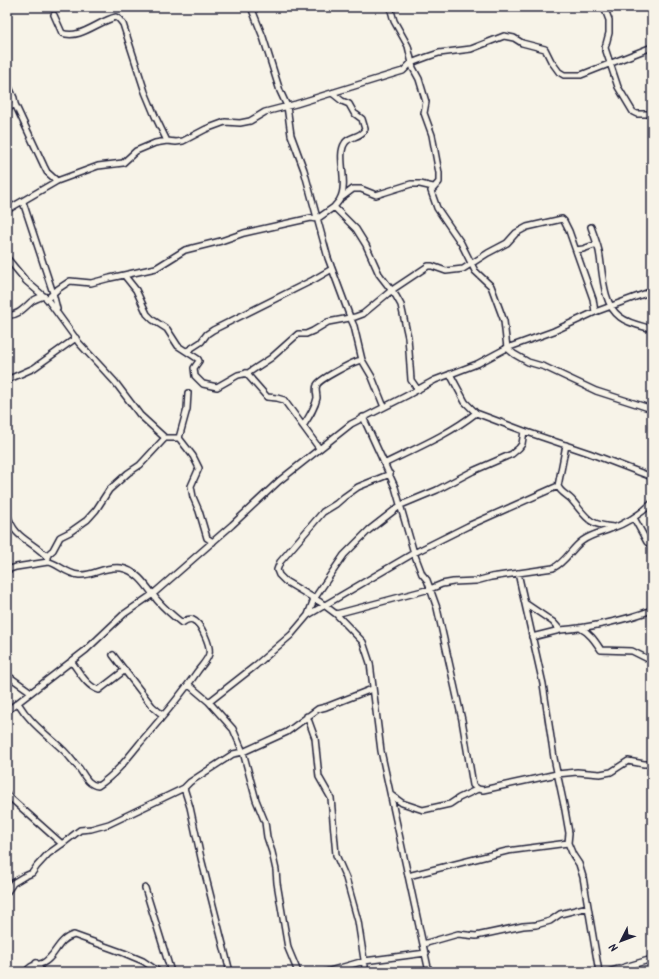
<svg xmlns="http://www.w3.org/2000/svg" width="659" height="979" font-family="Kalam,sans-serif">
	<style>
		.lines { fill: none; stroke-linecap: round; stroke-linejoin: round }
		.minor-casing { stroke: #22223b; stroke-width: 8 }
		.minor { stroke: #f7f3e8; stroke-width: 5 }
	</style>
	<rect width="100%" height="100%" fill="#f7f3e8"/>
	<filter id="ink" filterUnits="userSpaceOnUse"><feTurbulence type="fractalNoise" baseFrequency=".025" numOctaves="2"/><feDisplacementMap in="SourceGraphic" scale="8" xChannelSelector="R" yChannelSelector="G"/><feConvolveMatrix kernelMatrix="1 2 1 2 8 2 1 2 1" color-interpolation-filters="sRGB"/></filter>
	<g filter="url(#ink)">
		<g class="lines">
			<defs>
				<path id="minor" d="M251 7 263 37 280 91 287 106 291 135 304 170 328 258 350 317 354 326 362 360 372 377 384 407
					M390 7 394 21 408 46 413 68 419 79 426 102 424 113 432 135 439 173V182L431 191 437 208 461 243 475 271 491 286 504 321 507 348 514 354 528 362 545 367 596 391 652 409
					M604 7 609 20V33L605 48 618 87 633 112 637 114H652
					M54 15 62 33C80 40 98 21 116 17L119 19 123 24 145 92 155 116 167 141
					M7 70 8 85 14 98 15 104 44 166 47 172 57 181
					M332 93 342 101 349 104 354 113 362 119 365 129C361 138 349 136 345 143 336 156 349 183 340 199 339 202 336 204 334 207
					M7 109 15 104
					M341 198 353 189H361L376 195 411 184H420L433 187
					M23 202 53 293 57 309
					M7 210 57 181 98 166 123 163 136 151 155 143 167 141 176 142 183 141 206 129 225 122 240 123 250 121 265 112 296 104 393 74 403 71 411 63 427 57 439 53 471 49 504 36 514 38 522 43 545 49 551 61 559 72 564 75H581L652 47
					M591 227C594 235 597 243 599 251 603 271 602 304 620 317 629 324 642 326 652 329
					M576 250 583 249 597 244
					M7 258 26 281 47 299 79 343 115 382 140 415 165 438H179L193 456 199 468 191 486 193 497 199 511 207 538 213 542
					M124 275 156 268 185 250 221 241 244 233 311 218 317 219 334 207 356 229 366 245 379 274 396 296 401 305 408 337 411 380 418 390
					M47 299 58 289 70 281 91 283 110 278 124 275 136 290 147 314 153 320 167 329 178 346 198 359 199 361 194 368 195 376 203 384 217 387 238 375 248 373 271 358 298 334H306L313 331 328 322 355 317 363 314 392 290 428 266H432L446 271 463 269 488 253 507 243 516 233 527 227 562 219 564 221 569 231 593 299 595 312
					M7 315C17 317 25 307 32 301 36 299 40 297 44 296
					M187 351 201 342 207 334 213 330 313 280 332 269
					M246 373 267 397 277 398 284 400 319 448
					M450 374 465 402 476 413 524 431 589 453 652 477
					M7 380 34 368 76 338
					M363 417 395 487 414 553 422 574 427 580 437 608 462 720 473 785 478 789 483 790 557 774 577 772 600 774 611 772 628 761 644 764H652
					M303 426C309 417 315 408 317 398 317 394 315 389 317 385 318 380 356 360 362 360
					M179 438 187 409 188 393
					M384 464C416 448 448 435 476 413
					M390 474 358 487 344 497 336 504 323 512 280 562 277 570 279 575 285 581 320 602 336 614 363 642 370 663 381 751 429 972
					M558 486C560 492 567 495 571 499 587 517 587 525 614 527
					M7 513C14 540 32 540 48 558
					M634 518 647 542 652 545
					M46 556 53 550 60 537 70 532 87 520 96 510 109 490 128 473 140 465 165 438
					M7 570 16 567 48 562C56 562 66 574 79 575 94 576 103 566 121 568 137 570 148 588 157 600 164 608 173 616 182 623 186 620 189 618 193 620 201 623 211 646 209 654 207 661 201 666 197 672 180 697 160 720 140 743 127 759 115 775 98 786 88 785 84 775 79 768 73 762 68 754 62 749 46 734 30 723 18 703
					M518 573 543 684 554 758 565 810 569 833 568 843 573 855 579 864 583 877 599 972
					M525 603 553 622 560 630C588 628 626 620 652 610
					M336 614 430 589 442 584 453 582 476 581 491 577 553 568C565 563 572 548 582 541 590 535 599 533 608 530 625 524 639 516 652 503
					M308 615 414 553 468 526 558 486 566 445
					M580 628C590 633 595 641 601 650L632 651 652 661
					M532 637 560 630
					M113 655 152 706 159 712 164 715
					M71 661C79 671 86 686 99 690L125 670
					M7 675 31 692
					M189 685 209 702 233 729 243 752 256 800 265 822 267 837 272 852 276 870 277 883 288 948 298 972
					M209 702 255 666 291 635 308 615 314 599 344 555 369 530 401 505 437 490 473 471 512 454 519 448 522 444 524 431
					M7 711 86 650 124 614 153 594 232 525 279 481 351 424 406 396 435 380 477 364 507 348 554 331 595 312 652 291
					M307 716 315 738 319 777 331 798 336 855 346 878 358 921 365 966 364 972
					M7 795 62 844
					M391 795 402 803 423 810 450 804 459 798 478 789
					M408 876 507 851 568 843
					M145 888 171 972
					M7 892 13 883 23 877 32 873 37 866 48 854 62 844 80 830 91 829 109 824 184 788
					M423 944 458 934 476 936 523 926 536 925 550 921 560 914 588 907
					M36 963 42 972
					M26 972C31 964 35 966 43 963 56 957 57 939 74 935L124 953 143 961 159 972
					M230 972 201 858 190 807 184 788 190 782 233 754 243 752 287 732 318 709 326 707 372 689
					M326 972 364 961 426 953
					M608 972 652 959"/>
			</defs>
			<use href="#minor" class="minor-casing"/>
			<use href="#minor" class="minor"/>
		</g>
	</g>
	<rect width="659" height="979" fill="none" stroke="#f7f3e8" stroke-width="24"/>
	<rect x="12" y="12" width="635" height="955" fill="none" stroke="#22223b" stroke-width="1.5" filter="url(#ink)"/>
	<g transform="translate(621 941) rotate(228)" stroke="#f7f3e8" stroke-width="3" paint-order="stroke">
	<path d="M0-3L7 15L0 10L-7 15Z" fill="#22223b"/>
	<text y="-6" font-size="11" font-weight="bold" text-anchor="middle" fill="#22223b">N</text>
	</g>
</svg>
